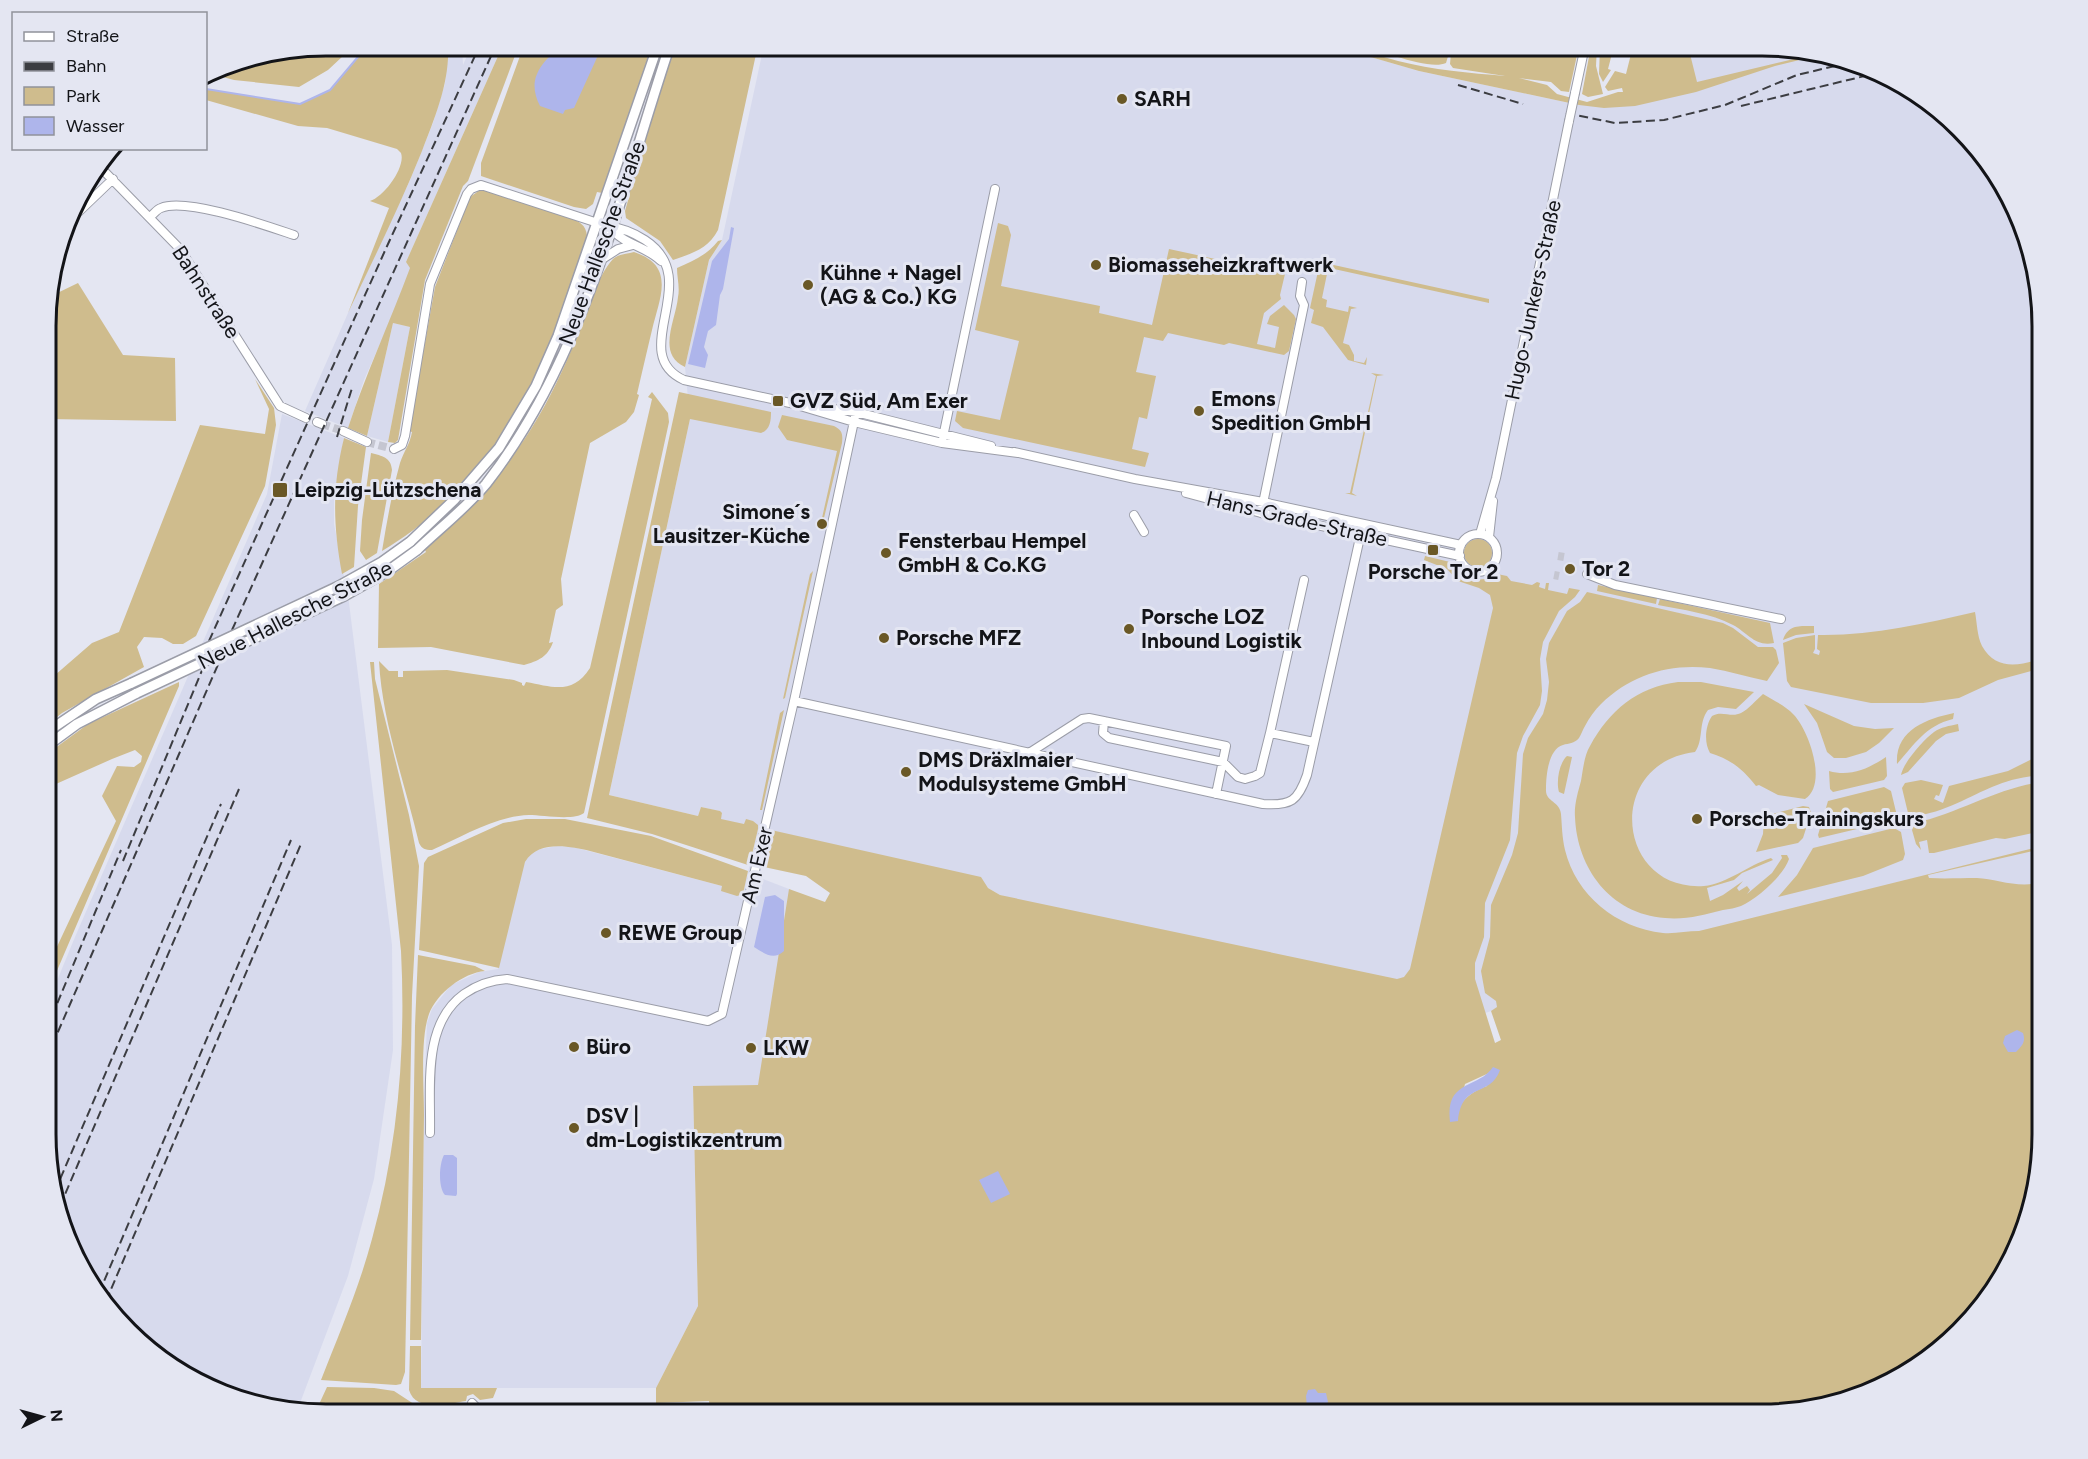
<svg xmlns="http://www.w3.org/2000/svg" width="2088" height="1459" font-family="Figtree,sans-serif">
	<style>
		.built { fill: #d7daed }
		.green { fill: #cfbc8d; fill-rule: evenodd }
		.water { fill: #aeb5eb }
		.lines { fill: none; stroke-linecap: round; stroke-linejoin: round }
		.stream { stroke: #aeb5eb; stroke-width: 2 }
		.minor-tunnel { stroke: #c5c6d1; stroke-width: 8; stroke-dasharray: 8 4; stroke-linecap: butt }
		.minor-casing { stroke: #9b9da8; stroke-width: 10 }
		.major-casing { stroke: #9b9da8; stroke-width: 12 }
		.minor { stroke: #fff; stroke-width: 8 }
		.major { stroke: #fff; stroke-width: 9 }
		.rail { stroke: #3c3d42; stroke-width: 2; stroke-dasharray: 9 4.5; stroke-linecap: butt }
		.minor-bridge-casing { stroke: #9b9da8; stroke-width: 10; stroke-linecap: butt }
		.major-bridge-casing { stroke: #9b9da8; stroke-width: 12; stroke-linecap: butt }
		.minor-bridge { stroke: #fff; stroke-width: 8 }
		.major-bridge { stroke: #fff; stroke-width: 9 }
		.poi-dot { fill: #6a5826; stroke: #e4e6f2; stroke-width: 2 }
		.labels { text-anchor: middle; stroke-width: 6; stroke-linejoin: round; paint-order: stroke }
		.poi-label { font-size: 21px; font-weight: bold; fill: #131418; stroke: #e4e6f2; text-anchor: start }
		.street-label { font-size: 21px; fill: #131418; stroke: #e4e6f2 }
		.rim { fill: none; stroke: #131418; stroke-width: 3 }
	</style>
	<rect width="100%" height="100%" fill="#e4e6f2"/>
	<path class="built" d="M448 45H462L463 65 472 45H503L406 262 411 268 391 319 364 380 348 428 305 411 348 313 411 178 433 123 445 84Z
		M764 45H1329L1419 71 1579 105 1696 82 1688 46H1781L1853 60 1933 103 2006 185 2042 307V893L1600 975 1449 1025 1000 895 988 888 771 830 758 882 762 883 763 879 789 889V967L758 1085 693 1087 698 1306 656 1388H421L424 1098 427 1023 432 1009 451 985 479 972 498 969 521 871 529 854 535 850 557 846 573 847 722 886 740 895 743 894 758 829 720 819 722 814 719 811 701 807 698 816 609 795 690 419 685 367 709 260 722 240Z
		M393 323 410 327 388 442 367 436Z
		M282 414 344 438 334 497V524L349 603 392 945 393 1050 374 1179 348 1276 297 1411 235 1399 155 1356 83 1274 47 1170V1005L75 937 267 494Z"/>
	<path class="green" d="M325 45H350L343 56 328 70 299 87 234 80 208 73 218 66Z
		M368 45H448C450 82 435 117 422 151 400 206 373 260 348 313L389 208 370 201C384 197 406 167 401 153L397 149 327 128 298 126 206 100V89L300 104 330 90Z
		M503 45H519L468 181 463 186 425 280 398 440 395 443 388 442 410 327 393 323 367 436 348 428C366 373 390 322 410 268L406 262Z
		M524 45H652L602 193 597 192 593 204 586 209 574 207 481 176V163Z
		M675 45H758L718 230C708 249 693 253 673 260L660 241 626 218 625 211 629 197 625 195Z
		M1329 45C1354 45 1374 55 1398 61 1433 70 1470 73 1505 76L1453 68 1450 64 1451 53H1449L1446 63C1429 71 1380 50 1360 45L1579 46 1569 92 1561 91 1551 82 1519 78 1547 85 1557 94 1587 102 1618 92H1623L1622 88 1608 91 1605 87 1615 71 1626 74 1633 46H1688L1697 82 1819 53 1824 54 1775 66 1696 92 1635 106 1604 108 1579 105 1419 71Z
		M1591 46H1597L1596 66 1603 94 1588 97 1582 94Z
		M1600 46H1614L1608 69 1611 70 1603 82 1599 74Z
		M480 190 487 191 569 217C579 222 586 224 587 236 572 281 559 328 540 371 506 445 451 510 382 551 387 521 392 492 400 463 404 451 410 444 412 432L409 431 435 287 470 197Z
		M998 223 1008 226 1011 235 1001 286 1100 306 1099 313 1152 325 1169 249 1285 274 1280 295 1281 299 1264 313 1257 344 1275 348 1279 327 1267 324 1270 316 1284 305 1294 315 1296 319 1289 351 1284 355 1229 343 1224 345 1168 333 1163 341 1144 337 1136 372 1156 376 1147 419 1139 417 1132 449 1149 453 1145 467 963 428 955 421 957 411 1000 420 1019 341 975 330Z
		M722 240 709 260 685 367C656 354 676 320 678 297 680 287 677 278 677 268 693 261 707 255 718 241Z
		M634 252C677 266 659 299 652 330 647 351 642 372 637 394L639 395 634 412 626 422 590 443 561 579 563 605 556 610 549 643 553 642C548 657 538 661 524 665L431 647 378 648 379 584 426 552 425 550C466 512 501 477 531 429 550 399 565 366 578 334 586 313 598 275 613 259 618 254 627 254 634 252Z
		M1320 262 1489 299V303L1334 269 1332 275 1327 274 1322 298 1327 300 1326 307 1348 312 1349 306 1357 308 1351 309 1343 343 1349 345 1354 355V361L1364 363 1367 357 1366 365 1348 360 1323 327 1311 323 1314 310 1310 308Z
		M78 283 123 355 175 358 176 421 47 419V322L56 317 47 298Z
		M1371 373 1384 375 1377 376 1352 493 1357 496 1345 493H1350L1376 376Z
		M255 379 274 408 276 425 265 486 196 636 183 644H173L162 638 144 637 137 647 144 667 62 713 47 725V682L92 643 119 632 200 425 265 434 269 409Z
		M652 392 668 413 669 422 584 813C574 821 542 815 529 815 495 816 462 837 432 850 425 850 422 849 419 843 405 784 382 721 379 661L389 671H398V677H403V671L447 670 514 680 522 683V685L524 686 526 682C553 687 573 695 590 668L652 399 648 397Z
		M679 392 771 412C771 421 770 430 761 433L690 419 609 795 698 816 701 807 720 811 722 813 721 819 744 824 746 819 753 821 758 825V829L750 863 748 865 652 834 587 818Z
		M782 415 834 426C842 430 843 434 842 443L824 518H822L837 451 787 440 778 427Z
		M344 438 366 447 358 506 354 567 342 574C333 525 332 487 344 438Z
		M371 453C382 456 391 457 392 470L377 553 366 560 360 551 362 520Z
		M1464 553a14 14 0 1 1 28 0a14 14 0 1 1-28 0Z
		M1425 556 1450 562 1458 572 1472 580 1486 579 1497 574 1507 576 1511 581 1532 585 1537 582 1540 583 1539 587 1545 589 1546 583H1549L1548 590 1567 594 1569 588 1580 590 1575 597 1559 611 1543 642 1540 659 1542 691 1540 705 1523 736 1517 753 1510 840 1485 903 1484 937 1475 963V979L1495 1043 1501 1040 1491 1011 1497 1007 1496 1001 1485 993 1481 971 1490 937 1491 905 1512 855 1518 833 1523 754 1528 738 1543 714 1547 700 1549 682 1546 659 1549 643 1567 611 1580 602 1587 592 1723 623 1733 628 1758 647H1773L1776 650 1779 663 1767 681C1748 677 1729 671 1710 668 1670 663 1630 675 1601 704 1595 710 1589 718 1585 726 1583 729 1581 735 1579 738 1574 744 1569 743 1563 745 1548 749 1546 777 1546 789 1545 802 1560 801 1561 814 1562 826 1562 837 1565 850 1576 895 1616 928 1663 933 1675 934 1687 931 1699 931L2042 846V849L1928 875 1929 878C1945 879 1960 878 1977 878 1997 879 2023 890 2042 881V1152L2028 1224 1985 1304 1887 1385 1763 1414H710L709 1401 656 1403V1388L698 1306 693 1086 758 1085 789 889 825 902 830 893 806 876 764 867 762 865 771 830 981 877 988 888 1000 895 1397 979 1404 977 1410 969 1493 608 1490 595 1479 588 1458 581 1447 569 1424 560ZM1489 1073 1487 1086C1474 1091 1467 1095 1459 1107L1465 1084Z
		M813 571 785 698 783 699 810 574Z
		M1598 585 1657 598 1656 604 1597 591Z
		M1660 599 1770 623 1774 643C1755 647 1748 633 1733 625 1711 613 1682 610 1658 605Z
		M1975 612C1977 622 1977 636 1982 646 1996 671 2020 666 2042 658V668L1998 680 1959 698 1923 703H1871L1791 687 1787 681 1783 643 1796 638 1815 635V649L1813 653 1819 655 1820 651 1817 649 1818 635C1871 636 1923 624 1975 612Z
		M1814 626V633L1796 635 1783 640C1788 624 1800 626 1814 626Z
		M370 662H374L375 679 409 815 419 866 412 996 405 1372 401 1384 396 1385 321 1380C339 1334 359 1288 372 1239 398 1145 406 1049 401 951Z
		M179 682V686L47 994V968L116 821 102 796 117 766 134 767 141 762 142 756 135 750 112 759 47 788V754L88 724Z
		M1678 682H1701L1754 692 1736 709 1718 707 1708 710C1698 723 1704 740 1695 752 1604 763 1616 892 1704 886 1727 884 1748 865 1771 858L1773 860 1742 873 1734 880 1707 888 1710 901 1723 895 1743 881 1737 888 1739 891 1747 886 1750 890 1747 894 1772 873 1782 858 1781 855H1787L1789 859C1784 875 1757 899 1741 906 1736 908 1729 909 1723 910 1704 915 1685 920 1665 918 1610 914 1577 868 1575 817 1574 805 1578 792 1581 781 1583 770 1584 756 1590 746 1609 711 1637 687 1678 682Z
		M1763 694C1774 701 1785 705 1794 715 1809 731 1828 784 1805 799L1778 795 1759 785 1756 786C1743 769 1730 759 1710 753 1704 743 1705 726 1712 716 1722 710 1731 718 1741 713 1749 709 1756 700 1763 694Z
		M1804 704 1854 726 1875 729 1894 728 1879 743 1866 752 1846 758H1834L1827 752 1817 723Z
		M784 710 762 810H760L780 713Z
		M1954 713 1953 719C1925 726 1915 744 1897 764 1895 730 1926 719 1954 713Z
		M1958 724 1959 731 1946 734 1936 741 1908 772 1901 775C1903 763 1924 739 1934 732 1941 727 1949 726 1958 724Z
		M2042 754V775C2025 776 2008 780 1992 787 1972 795 1927 822 1908 813L1902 788 1905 783 1921 780 1943 785 1939 796 1936 795 1934 799 1943 803 1949 786 2008 771Z
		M1567 756 1572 757 1564 794 1559 792C1556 782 1559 763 1567 756Z
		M1886 757 1887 776 1884 780 1833 792 1830 789 1829 771C1850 777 1868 769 1886 757Z
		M2042 782V831L2005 839 1996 838 1934 853H1929L1927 840 1919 842 1921 850 1916 844 1912 830 1915 823C1959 813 1997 788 2042 782Z
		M1884 787 1891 791 1897 816 1895 820 1819 838 1818 835 1828 801Z
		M1803 806 1809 807 1811 813 1803 838 1798 843 1756 852 1763 834 1764 816Z
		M526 819H565L651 836 748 871 743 894 737 896 721 891 722 886 590 851C569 846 538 840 525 862L499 968 419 950 424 863 428 857 503 823Z
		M1894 828 1901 832 1905 854 1903 860 1863 876 1778 897 1797 875 1813 848Z
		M418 955 475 966 485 971C463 973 437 993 429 1014 420 1039 424 1087 424 1115 423 1190 422 1265 421 1340H410L415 1026Z
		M410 1346H421V1388H497L493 1398 480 1400 473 1394 467 1396 466 1401C448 1404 416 1413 409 1390Z
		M327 1387 374 1388 394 1391 420 1408H469L475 1413H315Z"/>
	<path class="water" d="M562 45H600V51L574 108 565 110 563 114 540 106C526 79 541 63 562 45Z
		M731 227 734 228 723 289 720 295 716 325 708 331 704 347 708 355 705 368 688 364 712 261 729 239Z
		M775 895 784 901V951C773 961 764 953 754 947L765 897Z
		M2017 1030 2023 1033C2026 1042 2022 1046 2016 1052H2008L2003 1043 2005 1036Z
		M1493 1067 1500 1070C1490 1098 1462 1081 1458 1121L1450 1122C1445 1079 1477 1090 1493 1067Z
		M444 1155H453L457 1158V1194L456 1196 445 1195C438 1187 439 1164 444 1155Z
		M998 1171 1010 1194 991 1203 979 1180Z
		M1315 1389 1318 1393H1326L1328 1402 1325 1406 1307 1408 1306 1396 1308 1390Z"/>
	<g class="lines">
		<path class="stream" d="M206 89 300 104 330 90 368 45"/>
		<path class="minor-tunnel" d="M322 424 343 431
			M367 442 394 449
			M1558 556 1564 557
			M1554 575 1559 576"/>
		<defs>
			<path id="minor" d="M1575 93 1585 46
				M100 167 180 249 280 406 306 418
				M150 217C154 214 157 209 161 208 186 197 267 226 294 235
				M67 223 113 179
				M610 227C623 245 646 246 661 261
				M601 260 618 249 633 245
				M812 406 856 412 991 446
				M317 422 322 424
				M343 431 367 442
				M943 437 995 189
				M394 449 402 445 405 436 430 284 467 194 471 189 481 185 610 227C624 228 634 233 645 240 706 280 625 353 684 380L790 403 854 422 942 443 1018 453
				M1014 452 1135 479 1263 502 1461 545
				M1186 493 1261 513 1460 556
				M1261 513 1304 305 1300 296 1302 282
				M1134 515 1144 532
				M1480 534 1496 478 1569 121
				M1459 553a19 19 0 1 1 38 0a19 19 0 1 1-38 0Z
				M1489 537 1493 501
				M1587 574 1615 585 1781 619
				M1304 580 1270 733 1314 742
				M794 701 1263 804C1291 806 1298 801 1307 775L1363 524
				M1104 721 1103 733 1109 738 1223 762 1238 777 1245 779 1255 776 1260 773 1270 733
				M1029 753 1082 719 1089 718 1226 746 1216 794
				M430 1133C431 1087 422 1024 464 994 477 985 491 980 507 979L708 1021 722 1014 794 701 856 412
				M472 1403 482 1413"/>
			<path id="major" d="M410 542 454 500 499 448 536 386 558 336 658 45
				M417 550C439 529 467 507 486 484 585 357 620 195 670 45
				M47 732 96 699 132 683
				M47 746 77 724 137 693"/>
		</defs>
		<use href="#minor" class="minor-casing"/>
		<use href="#major" class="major-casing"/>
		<use href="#minor" class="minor"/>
		<use href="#major" class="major"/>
		<path class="rail" d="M1458 85 1523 104
			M1741 106 1877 73
			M1566 113 1615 123 1664 120 1725 105 1797 75 1856 61
			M337 437 352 388
			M232 630 496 45
			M209 641 388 244 480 45
			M123 861 203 668
			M47 1028 121 850
			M47 1057 220 660
			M55 1191 221 804
			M60 1206 239 789
			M99 1293 291 840
			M106 1301 301 844"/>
		<defs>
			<path id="minor-bridge" d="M1569 121 1575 93"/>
			<path id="major-bridge" d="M132 683 339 586 382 562 410 542
				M137 693 344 596 388 571 417 550"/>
		</defs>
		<use href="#minor-bridge" class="minor-bridge-casing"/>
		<use href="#major-bridge" class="major-bridge-casing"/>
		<use href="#minor-bridge" class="minor-bridge"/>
		<use href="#major-bridge" class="major-bridge"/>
	</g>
	<g class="poi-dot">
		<circle cx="1122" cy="99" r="6"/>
		<circle cx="1096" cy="265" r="6"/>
		<circle cx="808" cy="285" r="6"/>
		<rect x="772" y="395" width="12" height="12" rx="3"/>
		<circle cx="1199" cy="411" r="6"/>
		<rect x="272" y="482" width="16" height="16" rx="3"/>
		<circle cx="822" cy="524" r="6"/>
		<rect x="1427" y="544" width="12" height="12" rx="3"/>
		<circle cx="886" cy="553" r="6"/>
		<circle cx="1570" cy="569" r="6"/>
		<circle cx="1129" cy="629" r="6"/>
		<circle cx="884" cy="638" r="6"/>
		<circle cx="906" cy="772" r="6"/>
		<circle cx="1697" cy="819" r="6"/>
		<circle cx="606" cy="933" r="6"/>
		<circle cx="574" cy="1047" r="6"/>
		<circle cx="751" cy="1048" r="6"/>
		<circle cx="574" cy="1128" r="6"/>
	</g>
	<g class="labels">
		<g class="poi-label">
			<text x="1134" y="106">SARH</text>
			<text x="1108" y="272">Biomasseheizkraftwerk</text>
			<text x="820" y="280">Kühne + Nagel<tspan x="820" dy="24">(AG &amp; Co.) KG</tspan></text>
			<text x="1211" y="406">Emons<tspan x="1211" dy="24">Spedition GmbH</tspan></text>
			<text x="790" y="408">GVZ Süd, Am Exer</text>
			<text x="294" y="497">Leipzig-Lützschena</text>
			<text x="810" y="519" text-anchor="end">Simone´s<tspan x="810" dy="24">Lausitzer-Küche</tspan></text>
			<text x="898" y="548">Fensterbau Hempel<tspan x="898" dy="24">GmbH &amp; Co.KG</tspan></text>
			<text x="1582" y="576">Tor 2</text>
			<text x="1433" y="579" text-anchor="middle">Porsche Tor 2</text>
			<text x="1141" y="624">Porsche LOZ<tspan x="1141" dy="24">Inbound Logistik</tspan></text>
			<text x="896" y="645">Porsche MFZ</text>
			<text x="918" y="767">DMS Dräxlmaier<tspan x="918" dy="24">Modulsysteme GmbH</tspan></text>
			<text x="1709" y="826">Porsche-Trainingskurs</text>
			<text x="618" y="940">REWE Group</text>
			<text x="586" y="1054">Büro</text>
			<text x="763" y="1055">LKW</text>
			<text x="586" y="1123">DSV |<tspan x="586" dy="24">dm-Logistikzentrum</tspan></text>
		</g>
		<g class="street-label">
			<text transform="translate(602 243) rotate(-70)" y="7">Neue Hallesche Straße</text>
			<text transform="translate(206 292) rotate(57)" y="7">Bahnstraße</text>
			<text transform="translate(1533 300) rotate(-78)" y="7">Hugo-Junkers-Straße</text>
			<text transform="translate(1297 519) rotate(13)" y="7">Hans-Grade-Straße</text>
			<text transform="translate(295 615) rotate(-27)" y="7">Neue Hallesche Straße</text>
			<text transform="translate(757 865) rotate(-77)" y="7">Am Exer</text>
		</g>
	</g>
	<path d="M0 0H2088V1459H0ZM326 56H1762A270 270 0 0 1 2032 326V1134A270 270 0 0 1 1762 1404H326A270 270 0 0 1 56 1134V326A270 270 0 0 1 326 56Z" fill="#e4e6f2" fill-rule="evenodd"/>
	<path class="rim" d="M326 56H1762A270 270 0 0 1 2032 326V1134A270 270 0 0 1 1762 1404H326A270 270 0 0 1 56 1134V326A270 270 0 0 1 326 56Z"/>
	<rect x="12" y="12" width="195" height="138" fill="#e4e6f2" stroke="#90929b" stroke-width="1.5"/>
	<rect x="24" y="32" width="30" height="9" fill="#ffffff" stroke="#90929b" stroke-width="1.5"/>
	<text x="66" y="42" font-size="18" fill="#131418">Straße</text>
	<rect x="24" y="62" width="30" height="9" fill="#3c3d42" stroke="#90929b" stroke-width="1.5"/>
	<text x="66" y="72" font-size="18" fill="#131418">Bahn</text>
	<rect x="24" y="87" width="30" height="18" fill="#cfbc8d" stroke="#90929b" stroke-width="1.5"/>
	<text x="66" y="102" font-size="18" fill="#131418">Park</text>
	<rect x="24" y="117" width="30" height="18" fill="#aeb5eb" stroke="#90929b" stroke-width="1.5"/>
	<text x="66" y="132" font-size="18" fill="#131418">Wasser</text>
	<g transform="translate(42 1417) rotate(85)" stroke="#e4e6f2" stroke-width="4.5" paint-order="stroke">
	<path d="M0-4.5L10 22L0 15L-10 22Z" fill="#131418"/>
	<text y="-9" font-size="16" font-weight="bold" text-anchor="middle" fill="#131418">N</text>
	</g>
</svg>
